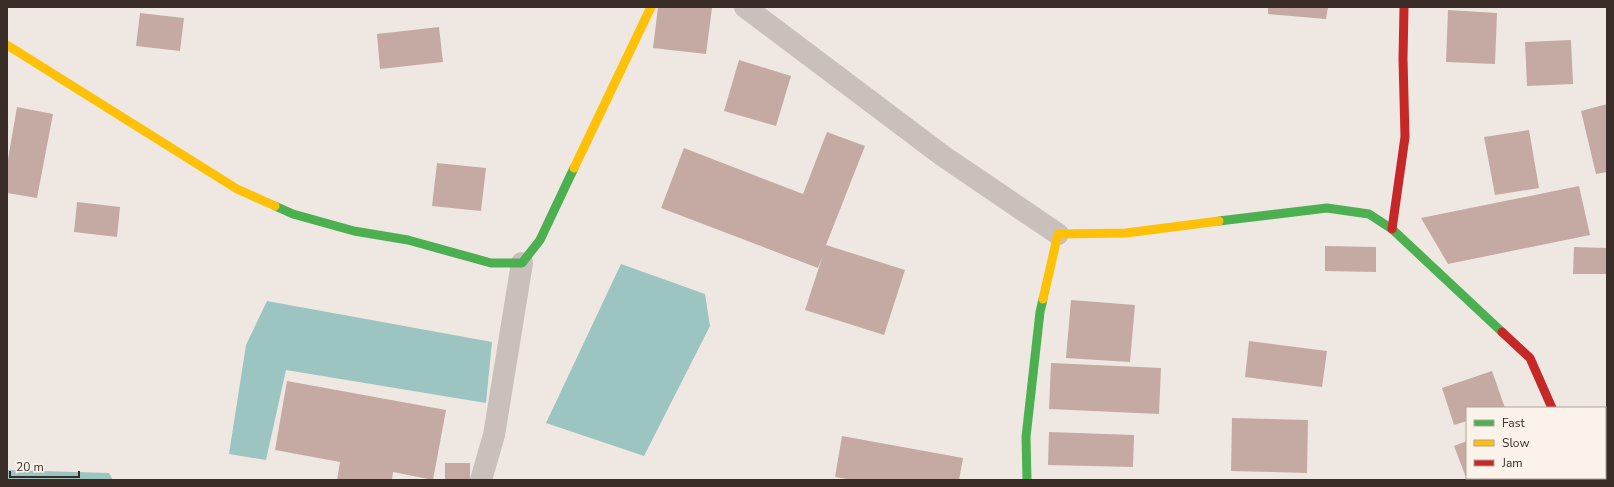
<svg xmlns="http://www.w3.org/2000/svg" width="1614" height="487" font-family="'Nunito Sans',sans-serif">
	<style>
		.water { fill: #9cc4c0 }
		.building { fill: #c4aaa2 }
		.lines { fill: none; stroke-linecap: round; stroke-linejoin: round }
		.street { stroke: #c9c0bb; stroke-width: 22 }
		.fast { stroke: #4caf50; stroke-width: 9 }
		.slow { stroke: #ffc107; stroke-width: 9 }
		.jam { stroke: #c62828; stroke-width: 9 }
	</style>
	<rect width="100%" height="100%" fill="#efe8e2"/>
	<path class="water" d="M621 264 705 294 710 326 644 456 546 423Z
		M267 301 492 342 486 403 286 370 266 460 229 454 246 345Z
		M7 470 109 473 113 480H7Z"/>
	<path class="building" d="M658 7H700L712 8 706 54 653 48Z
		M1268 7H1328L1326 19 1268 14Z
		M1448 10 1497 13 1495 64 1446 62Z
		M140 13 184 18 180 51 136 46Z
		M439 27 443 62 380 69 377 34Z
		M1571 40 1573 84 1527 86 1525 42Z
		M739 60 791 76 776 126 724 111Z
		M1607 104V172L1596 174 1581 111Z
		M17 107 53 114 37 198 7 193V165Z
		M1529 130 1539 188 1495 195 1484 137Z
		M827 132 865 146 826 245 905 270 884 335 805 310 823 255 818 268 661 208 684 148 803 194Z
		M437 163 486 168 481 211 432 206Z
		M1579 186 1590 235 1448 264 1421 218Z
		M77 202 120 207 117 237 74 232Z
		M1325 246 1376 247V272L1325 271Z
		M1574 247 1607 248V274H1573Z
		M1071 300 1135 305 1130 362 1066 358Z
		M1249 341 1327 351 1322 387 1245 377Z
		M1051 363 1161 368 1159 414 1049 409Z
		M1492 371 1505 408H1467V421L1454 425 1442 388Z
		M287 381 446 410 433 480 393 472 392 480H337L340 462 275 450Z
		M1232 418 1308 420 1307 473 1231 471Z
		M1049 432 1134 435 1133 467 1048 465Z
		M1605 432H1607V479H1605Z
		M842 436 963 458 959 480H853L835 477Z
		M1467 441V480L1454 446Z
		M445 463H470V480H445Z"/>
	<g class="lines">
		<path class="street" d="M745 7 943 156 1058 234
			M1579 478 1580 480
			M481 480 494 435 522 263"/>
		<path class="fast" d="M275 206 293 214 354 231 408 240 491 263H522L540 240 574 168
			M1219 221 1327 208 1369 214 1392 229 1502 332
			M1027 480 1026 437 1040 312 1043 299"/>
		<path class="slow" d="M7 45 237 189 275 206
			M574 168 651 7
			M1043 299 1058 234 1126 233 1219 221"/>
		<path class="jam" d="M1392 229 1405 137 1403 59 1404 7
			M1502 332 1530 358 1552 408"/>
	</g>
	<rect width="1614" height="487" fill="none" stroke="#3a2d28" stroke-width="16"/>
	<rect x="1466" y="407" width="140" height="72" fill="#fbf2ea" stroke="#aea39c"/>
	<rect x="1474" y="420" width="20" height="6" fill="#4caf50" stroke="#aea39c"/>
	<text x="1502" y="427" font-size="12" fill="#3a2d28">Fast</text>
	<rect x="1474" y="440" width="20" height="6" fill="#ffc107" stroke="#aea39c"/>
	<text x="1502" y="447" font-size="12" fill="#3a2d28">Slow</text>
	<rect x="1474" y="460" width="20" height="6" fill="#c62828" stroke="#aea39c"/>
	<text x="1502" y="467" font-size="12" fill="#3a2d28">Jam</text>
	<path d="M10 471v6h69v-6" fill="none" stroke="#3a2d28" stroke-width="2"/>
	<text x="16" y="471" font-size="12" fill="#3a2d28" stroke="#fbf2ea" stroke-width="3" paint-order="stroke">20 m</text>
</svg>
